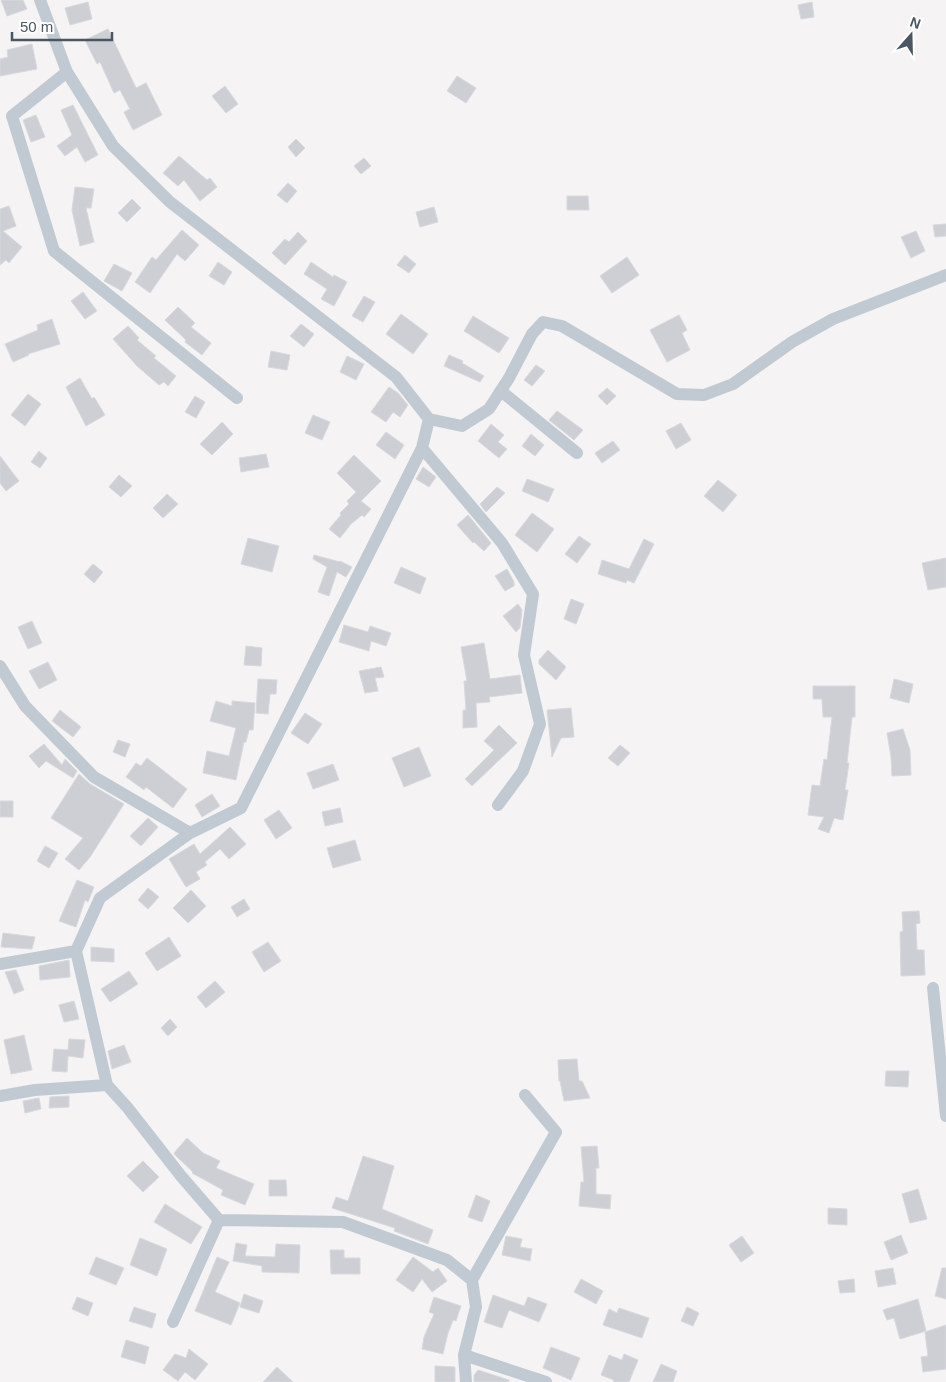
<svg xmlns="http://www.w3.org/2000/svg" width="946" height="1382" font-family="Helvetica,sans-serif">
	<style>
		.building { fill: #cdcfd5; stroke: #d7d9de }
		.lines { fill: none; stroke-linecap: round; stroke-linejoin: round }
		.minor { stroke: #c1cad2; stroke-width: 12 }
	</style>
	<rect width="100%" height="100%" fill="#f5f3f3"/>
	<path class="building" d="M1 0H23L27 9 7 16Z
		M88 2 92 19 70 25 65 8Z
		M812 2 814 17 801 19 798 5Z
		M108 29 136 88 146 83 162 115 133 130 124 112 130 109 120 90 114 93 100 62 97 64 85 40Z
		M32 44 37 69 0 76V59L8 57 7 50Z
		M457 76 476 88 466 103 447 91Z
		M225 86 238 104 226 113 212 96Z
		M73 105 98 155 85 162 77 147 65 156 57 146 72 135 61 110Z
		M36 115 45 137 31 142 23 120Z
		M296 139 305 148 296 157 288 147Z
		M179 156 207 180 210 178 217 187 200 201 184 180 178 186 163 173Z
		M364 158 371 166 361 174 354 166Z
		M288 183 297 191 287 203 277 195Z
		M75 187 94 189 91 208H86L94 242 80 246 72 210Z
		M567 196H588L589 210H567Z
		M132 199 141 208 127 222 118 213Z
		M9 206 16 226 3 231 22 247 9 263 6 260 0 265V209Z
		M434 207 438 222 420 227 416 212Z
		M946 224V236L935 237 933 225Z
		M182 230 199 245 185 261 177 254 150 293 135 282 152 257 156 260Z
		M916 231 925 251 911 258 901 237Z
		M298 232 307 241 285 265 272 253 285 239 289 242Z
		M405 255 416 264 409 273 397 265Z
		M627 257 639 275 612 293 600 276Z
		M218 262 232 272 224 285 209 276Z
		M311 262 333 277 334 275 347 282 334 306 321 299 327 289 304 274Z
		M114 264 132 273 122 291 104 281Z
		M83 292 97 311 85 319 71 301Z
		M364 296 375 302 363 322 352 316Z
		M178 307 195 323 191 327 211 343 202 355 185 342 186 340 165 320Z
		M401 314 428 334 413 354 386 334Z
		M679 315 687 330 682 333 690 350 667 362 650 330Z
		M473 316 509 338 499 353 464 331Z
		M52 319 60 344 28 354 29 355 13 362 5 344 38 330 37 325Z
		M301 324 314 334 304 347 290 336Z
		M128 326 139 338 137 340 156 356 154 358 176 376 168 386 164 382 159 385 137 366 113 339Z
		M271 351 290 355 287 370 268 367Z
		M449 355 463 361 462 363 484 376 480 382 444 366Z
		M347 356 364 364 356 380 340 372Z
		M536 365 545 371 532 386 524 380Z
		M80 378 92 399 94 397 105 415 86 426 66 387Z
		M389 387 398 393 408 405 400 417 393 412 386 422 371 412Z
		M607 388 616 396 607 405 598 396Z
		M28 394 41 404 25 426 11 415Z
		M195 396 205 402 196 418 185 412Z
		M557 411 583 430 574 440 549 420Z
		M313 415 330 422 322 440 305 433Z
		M222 422 233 434 212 455 200 444Z
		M681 423 691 440 676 449 666 431Z
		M491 424 504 435 498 442 507 449 499 458 478 441Z
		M386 432 404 445 395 459 376 445Z
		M531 434 544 445 535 456 522 446Z
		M613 441 620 450 602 463 595 453Z
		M39 451 47 458 40 468 31 462Z
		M266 454 269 467 241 472 239 458Z
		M354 455 381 481 361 501 371 509 364 517 362 515 351 524 340 538 329 529 341 515 340 513 349 504 347 501 356 492 337 473Z
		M0 456 19 481 6 491 0 483Z
		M423 467 436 477 429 487 416 479Z
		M119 475 132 486 121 497 109 487Z
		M527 479 554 489 548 502 522 491Z
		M718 480 737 495 723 512 704 496Z
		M497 487 505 493 486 512 480 504Z
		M167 494 178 504 163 518 153 508Z
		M532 513 554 529 537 552 515 535Z
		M468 515 491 543 484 551 474 542 473 543 457 525Z
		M579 536 591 544 577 563 565 554Z
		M248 538 279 546 272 572 241 564Z
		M644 539 654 544 634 583 627 580 626 583 598 574 602 560 629 569Z
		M314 555 340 562V561L352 567 346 577 337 572 329 596 318 592 327 567 313 559Z
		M946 558V587L928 590 922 563Z
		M93 564 103 572 94 583 84 574Z
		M401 567 426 578 420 594 394 583Z
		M507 569 514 582V586L505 591 495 576Z
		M571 599 584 604 576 624 564 619Z
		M518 604 522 610 520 628 516 632 503 616Z
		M32 621 42 643 28 649 18 627Z
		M344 625 368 632 370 626 391 633 386 646 371 641 369 651 339 642Z
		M484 643 490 679 520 675 522 693 489 697 490 702 476 703 477 727 463 728V710H466L464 681H467L461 647Z
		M246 646 262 648 261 666 244 665Z
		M548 650 566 667 556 680 539 664V660Z
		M48 662 57 680 39 689 29 671Z
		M381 667 384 677 375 678 378 691 365 693 359 671Z
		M258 679 277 680 276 694H270L268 714 256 713Z
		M894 679 913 684 909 703 890 698Z
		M813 686H855V717H852L847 763H849L845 790H848L843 820 834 818 829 833 818 829 824 817 808 815 812 785 820 786 824 759 827 760 832 717H823L822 699H813Z
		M216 701 232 706V701L255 703 253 730H249L246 742H244L236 780 203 773 207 751 229 756 236 728 210 721Z
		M571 708 574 737 561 738 552 757 547 710Z
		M60 710 81 727 73 737 52 721Z
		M305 713 322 724 308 744 291 733Z
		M499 725 517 743 472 786 465 779 494 750 484 741Z
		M903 729 910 750 911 775 892 776 891 757 887 733Z
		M118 740 130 744 125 757 113 752Z
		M44 744 62 765 65 759 77 771 73 778 46 761 39 768 29 756Z
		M620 745 630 753 618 766 608 758Z
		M419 747 431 776 404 787 392 758Z
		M147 758 187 789 173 808 146 787 144 790 126 777 136 763 141 766Z
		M333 764 339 780 313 789 307 773Z
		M79 774 90 784 124 804 90 857 79 870 65 859 83 838 51 818Z
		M212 794 220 806 202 817 195 805Z
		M0 801H13V817H0Z
		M340 808 343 822 325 826 322 812Z
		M279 810 292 828 276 839 264 820Z
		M148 818 158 827 141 846 130 836Z
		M230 827 246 844 229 859 220 849 205 862 207 865 196 872 200 879 186 887 169 859 194 844 200 854Z
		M355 840 361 860 333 868 327 848Z
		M45 846 58 853 49 868 37 861Z
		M77 880 94 887 88 902 85 900 76 927 59 921Z
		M148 888 159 897 148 909 138 900Z
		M191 890 206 906 188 923 173 908Z
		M244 899 250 909 237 917 231 907Z
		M919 911 920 923 916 924 917 950H924L925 975 901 976 900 932 903 931 902 912Z
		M3 933 35 937 32 949 1 947Z
		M169 937 181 956 157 971 145 953Z
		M268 942 281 961 264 972 252 952Z
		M91 947 114 949V962L91 961Z
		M69 960 70 977 40 980 39 966Z
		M16 970 24 990 14 994 5 972Z
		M129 971 138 984 110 1002 101 989Z
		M215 981 225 992 206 1008 197 997Z
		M74 1001 79 1019 64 1022 59 1005Z
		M170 1019 177 1027 168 1036 161 1028Z
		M24 1035 32 1070 11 1074 4 1040Z
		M69 1039 85 1040 83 1058 68 1056 67 1072 52 1071 54 1049 68 1050Z
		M124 1045 131 1062 112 1069 108 1051Z
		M577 1059 579 1081H582L590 1098 564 1101 560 1081H559L558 1060Z
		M886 1071H909L908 1087 885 1086Z
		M69 1096V1107L49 1108 50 1097Z
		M39 1098 41 1109 25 1113 23 1101Z
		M187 1138 203 1153 220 1161 216 1168 254 1184 245 1205 221 1195 223 1190 192 1173 193 1172 175 1155 174 1153Z
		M597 1146 599 1168H596V1194L611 1195 610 1209 579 1206 581 1182H584L581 1147Z
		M363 1156 394 1166 382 1209 433 1230 428 1244 394 1231 395 1228 332 1208 336 1197 348 1201Z
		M143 1161 159 1177 143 1192 127 1176Z
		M269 1180H286L287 1196H269Z
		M918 1189 927 1219 910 1223 902 1194Z
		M476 1195 490 1201 482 1222 468 1217Z
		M165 1204 202 1227 191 1244 154 1222Z
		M828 1208 847 1209V1225L828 1224Z
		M901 1235 908 1253 891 1260 884 1242Z
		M506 1236 522 1239 520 1247 532 1249 530 1261 502 1255Z
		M742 1236 754 1253 741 1262 729 1245Z
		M140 1238 167 1249 157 1276 130 1265Z
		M236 1243 247 1245 245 1256 275 1257 276 1244 300 1245 299 1273 262 1272V1266L233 1261Z
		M330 1250H344V1258H360V1274H331Z
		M96 1257 124 1268 116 1285 89 1274Z
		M217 1257 229 1262 215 1292 240 1303 231 1325 195 1311Z
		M413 1257 433 1272 438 1268 447 1281 432 1292 422 1279 413 1292 396 1280Z
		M893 1268 896 1284 878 1287 875 1271Z
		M942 1268H946V1299L935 1296Z
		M581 1279 603 1291 596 1304 574 1292Z
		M854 1279 855 1292 840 1293 838 1281Z
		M244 1294 263 1301 259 1313 240 1307Z
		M493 1295 524 1306 528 1297 547 1304 539 1322 509 1310 502 1328 484 1322Z
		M77 1297 93 1303 88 1316 72 1309Z
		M434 1297 461 1306 456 1321 453 1320 448 1333 443 1354 422 1349 424 1337 434 1314 429 1312Z
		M918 1299 926 1331 900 1339 894 1318 887 1320 883 1310Z
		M134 1307 156 1314 152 1328 129 1321Z
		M687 1307 699 1313 693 1326 681 1321Z
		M619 1308 649 1318 642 1338 603 1325 609 1309 617 1313Z
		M946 1325V1369L923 1372 921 1357 928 1356 925 1332Z
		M126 1340 149 1347 145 1364 121 1357Z
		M551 1347 580 1358 571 1380 543 1368Z
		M189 1349 208 1364 195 1380 185 1372 178 1381 163 1370 175 1354 186 1358Z
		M624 1354 638 1360 629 1382H613L614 1380 601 1375 609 1355 622 1360Z
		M661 1364 677 1371 673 1382H653Z
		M435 1366 455 1367V1382H435Z
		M277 1367 293 1382H263Z
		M478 1370 509 1380V1382H474V1375Z"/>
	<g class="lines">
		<path class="minor" d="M40 0 67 72 113 146 170 202 396 377 429 419 422 448 241 808 190 833 100 898 76 951 107 1085 127 1107 181 1176 219 1220 343 1222 447 1260 472 1280 476 1307 464 1355 466 1382
			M67 72 12 116 54 251 237 398
			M501 391 577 453
			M429 419 462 426 489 409 509 378 532 334 543 322 562 326 677 394 704 395 733 384 792 342 833 319 946 275
			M422 448 502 543 533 594 524 655 540 724 523 771 498 805
			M0 666 25 706 94 777 190 833
			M0 964 76 951
			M933 988 946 1116
			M0 1096 35 1090 107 1085
			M472 1280 556 1132 525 1095
			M173 1322 219 1220
			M464 1355 546 1382"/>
	</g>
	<g transform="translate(911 35) rotate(20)" stroke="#ffffff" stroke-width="4" paint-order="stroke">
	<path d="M0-4L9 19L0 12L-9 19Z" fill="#4a5661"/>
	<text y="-8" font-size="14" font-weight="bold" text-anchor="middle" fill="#4a5661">N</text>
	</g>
	<path d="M12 32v8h100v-8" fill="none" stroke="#4a5661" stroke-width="2.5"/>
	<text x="20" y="32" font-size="15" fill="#4a5661" stroke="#ffffff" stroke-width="4" paint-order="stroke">50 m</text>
</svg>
